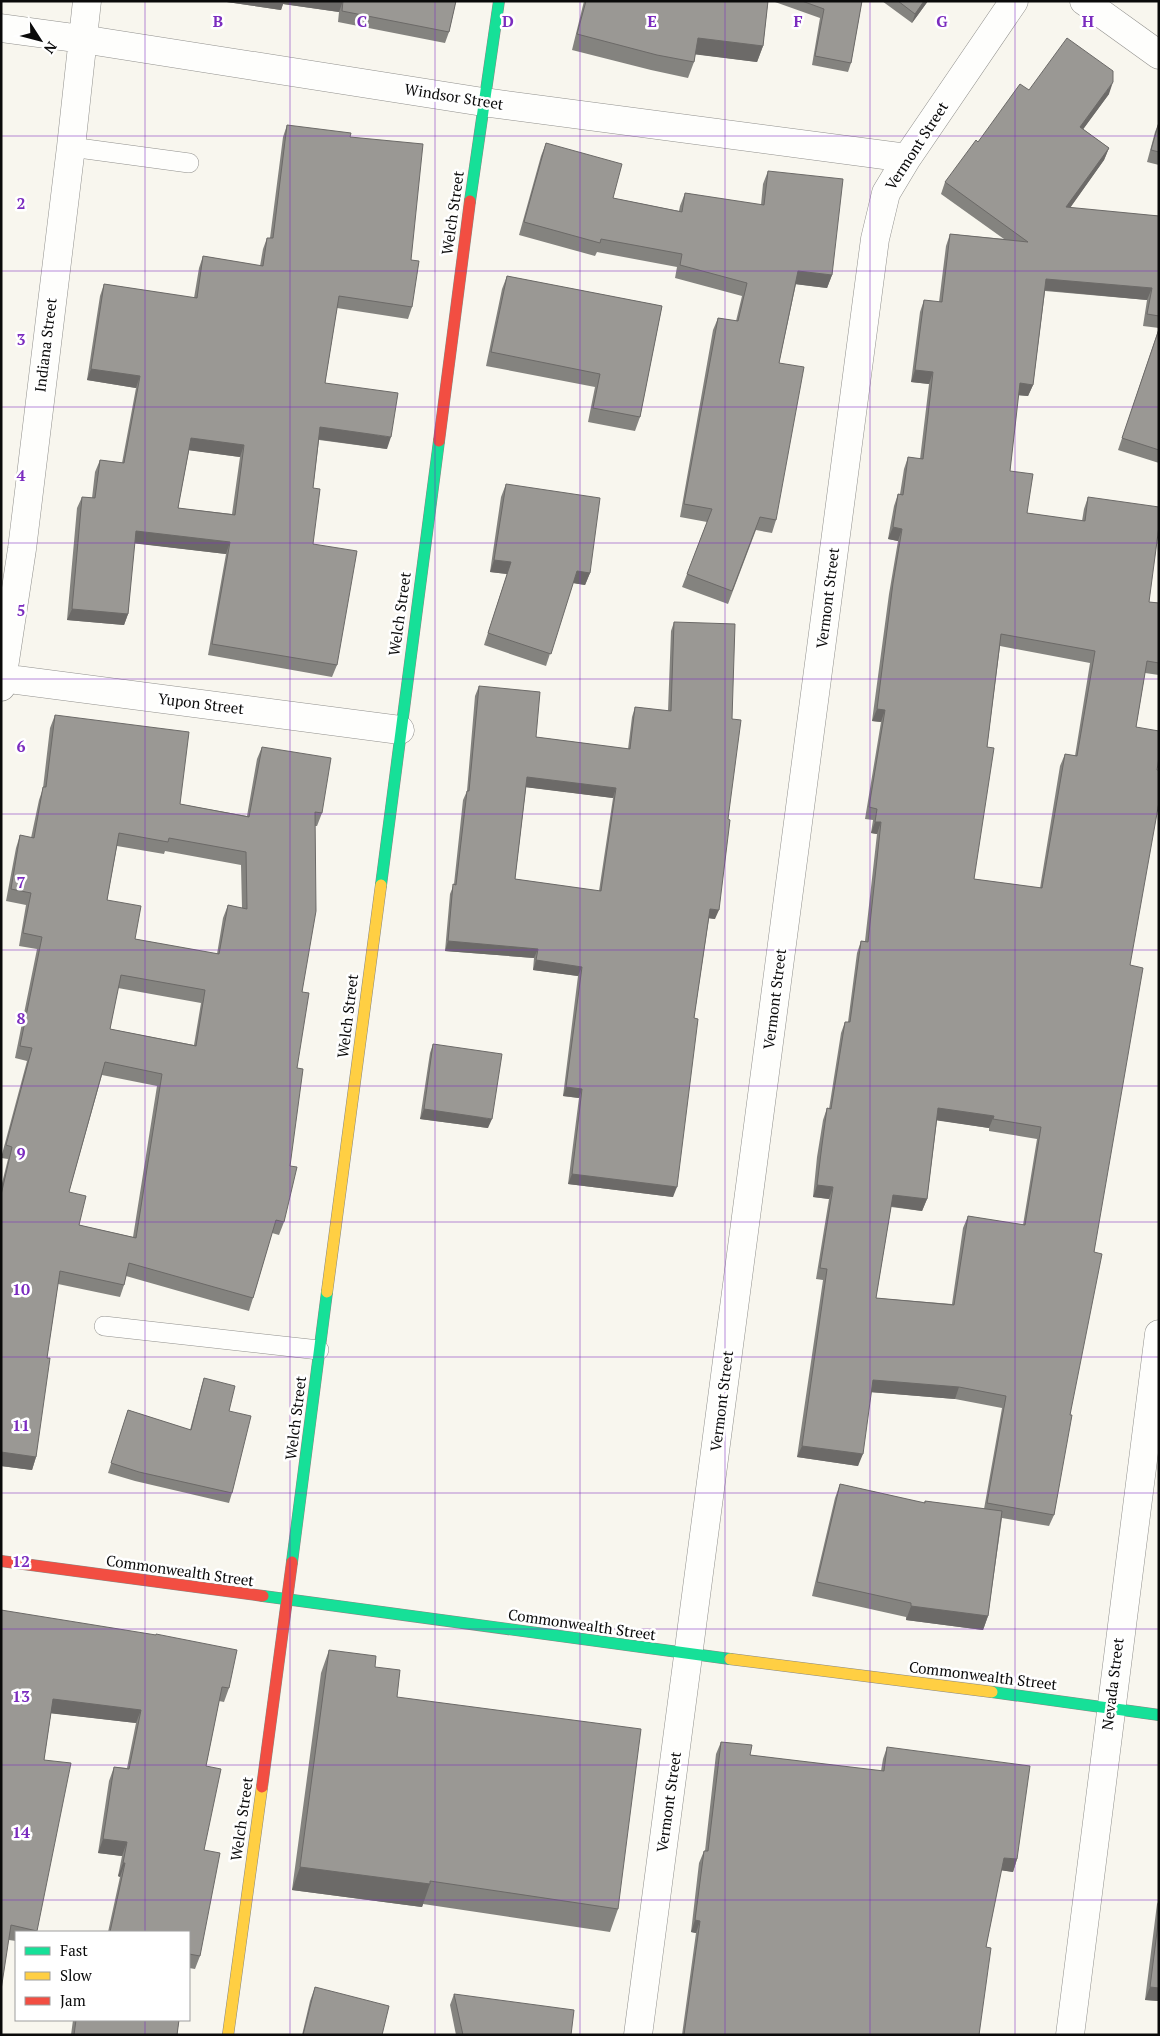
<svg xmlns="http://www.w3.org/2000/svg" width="1160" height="2036" font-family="'PT Serif',serif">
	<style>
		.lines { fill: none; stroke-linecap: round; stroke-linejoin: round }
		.lane-casing { stroke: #91908d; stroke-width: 20 }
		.street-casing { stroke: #91908d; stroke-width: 29 }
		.fast-casing { stroke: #888783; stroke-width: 12 }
		.slow-casing { stroke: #888783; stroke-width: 12 }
		.jam-casing { stroke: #888783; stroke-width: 12 }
		.lane { stroke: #fefefc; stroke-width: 19 }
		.street { stroke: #fefefc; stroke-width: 28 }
		.fast { stroke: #16e098; stroke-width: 11 }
		.slow { stroke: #ffcf43; stroke-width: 11 }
		.jam { stroke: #f24e42; stroke-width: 11 }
		.wall { fill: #84837f; fill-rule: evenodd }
		.shaded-wall { fill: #6c6a68 }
		.building { fill: #9a9894; stroke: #6c6a68; fill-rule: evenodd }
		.grid { fill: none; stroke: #7b2cbf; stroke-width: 1; stroke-opacity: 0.55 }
		.labels { text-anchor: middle; stroke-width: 5; stroke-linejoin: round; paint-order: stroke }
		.street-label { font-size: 15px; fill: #0a0a0a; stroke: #fff }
		.grid-label { font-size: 16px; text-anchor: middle; font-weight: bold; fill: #7b2cbf; stroke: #fff; stroke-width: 5; stroke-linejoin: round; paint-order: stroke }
	</style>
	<rect width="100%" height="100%" fill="#f8f6ee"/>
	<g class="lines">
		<defs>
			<path id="lane" d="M71 147 189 163
				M104 1326 319 1350"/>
			<path id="street" d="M1084 1 1159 55
				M1 28 82 39 483 102 907 158
				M1 678 400 730
				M1 687 22 549 71 147 87 1
				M638 2035 875 239 886 193 907 158 1014 1
				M1070 2035 1159 1334"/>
			<path id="fast" d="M470 201 499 1
				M381 885 439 441
				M292 1562 327 1292
				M263 1596 730 1659
				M992 1692 1159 1715"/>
			<path id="slow" d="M327 1292 381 885
				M730 1659 992 1692
				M228 2035 262 1787"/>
			<path id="jam" d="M439 441 470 201
				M1 1561 263 1596
				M262 1787 292 1562"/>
		</defs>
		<use href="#lane" class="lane-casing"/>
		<use href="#street" class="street-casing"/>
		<use href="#fast" class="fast-casing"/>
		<use href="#slow" class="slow-casing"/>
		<use href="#jam" class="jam-casing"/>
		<use href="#lane" class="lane"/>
		<use href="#street" class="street"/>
		<use href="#fast" class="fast"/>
		<use href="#slow" class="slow"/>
		<use href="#jam" class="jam"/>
	</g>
	<path class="wall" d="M220 1H456L449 32 445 43 338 22 339 12 283 4 281 10Z
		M584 1H768L763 46 757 62 695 54 694 62 688 78 651 70 572 50Z
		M775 1H862L851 63 848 72 812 65 820 18 775 2Z
		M882 1H928L912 23Z
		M1029 90 1109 94 1083 129 1109 148 1104 160 1070 208 1159 216V463L1118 450 1159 328 1143 326 1147 300 1045 291 1033 385 1028 396 1018 395 1010 471 1027 513 1082 521 1084 509 1088 497 1149 602 1159 603V675L1145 673 1136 727 1130 965 1094 1252 1070 1415 1054 1515 1049 1526 1002 1518 988 1616 983 1630 906 1620V1617L812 1596 835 1498 840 1484 924 1503 925 1501 984 1509 1002 1408 955 1399 871 1392 858 1466 797 1457 823 1280 816 1279 829 1199 813 1197 817 1157 823 1120 827 1108 829 1109 841 1033 845 1022H848L857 953 861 941H865L877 834 871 833 873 820 865 819 881 722 872 721 889 594 898 541 888 539 894 506 898 494H900L904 469 908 457 920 459 929 384 911 382 920 312 924 300 939 302 946 246 950 234 1004 239 941 194 945 182 978 142ZM1000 646 1090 663 1075 756 1065 754 1060 766 1040 888 974 879 987 747ZM937 1120 989 1128V1131L1037 1139 1023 1225 968 1216 963 1228 952 1304 876 1298 891 1207 922 1211 927 1199Z
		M1159 122V165L1147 162 1155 132Z
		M287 125 350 137 411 260 412 307 408 319 337 308 325 383 387 449 319 440 313 488V544L337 665 332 677 208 655 226 554 134 543 128 614 124 625 67 620 77 508 82 497 92 498 95 472 100 460 122 463 136 388 87 380 100 296 104 284 194 298 199 268 203 256 260 266 263 249 267 238H270L283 137ZM189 450 240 457 232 514 178 508Z
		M546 143 613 198 679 211 680 206 685 193 761 205 763 184 768 171 832 275 827 288 796 284 779 363 776 520 772 533 756 530 728 604 682 587 707 522 680 517 713 330 718 318 736 321 742 296 675 278 677 267 597 252 595 256 519 235 541 156Z
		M507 276 662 306 640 417 635 431 588 422 595 387 486 366 502 289Z
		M506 484 590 573 585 585 573 583 546 666 484 645 507 574 490 572 501 497Z
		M674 622 715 919 709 918 694 1018 673 1197 568 1184 579 1098 563 1096 578 976 533 970 534 958 445 951 450 894 454 884 463 800 467 791 475 696 479 686 536 737 628 749 632 717 635 707 668 711 671 631ZM526 787 613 798 599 891 515 879Z
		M55 715 180 804 247 816 257 759 262 747 322 813 317 826H315L302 992 290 1166 284 1222 279 1235 272 1233 253 1298 249 1311 126 1276 124 1285 120 1297 58 1284 47 1358 36 1457 32 1470 1 1466V1187L8 1159 1 1158 27 1061 15 1058 37 949 19 946 26 905 6 901 16 848 20 835 31 838 39 800 43 788 50 728ZM117 846 164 854 165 851 241 865 242 908 228 905 223 918 217 954 135 939 107 900ZM118 988 201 1003 194 1045 110 1029ZM102 1075 157 1086 133 1237 79 1225 69 1192Z
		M433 1044 488 1128 420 1119 430 1053Z
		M204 1378 229 1411 232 1493 229 1503 135 1481 108 1473 128 1410 190 1430 201 1388Z
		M1 1610 229 1688 224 1702 219 1701 206 1766 204 1850 200 1956 195 1969 189 1968V1932H108L120 1877 118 1876 122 1856 98 1853 109 1781 114 1767 127 1768 136 1723 51 1713 44 1760 37 1931 36 1932H16V1941L9 1940Z
		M329 1650 375 1667 397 1697 618 1909 610 1932 423 1904 422 1907 292 1890 321 1673Z
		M721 1742 750 1755 881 1771 883 1759 887 1747 1017 1859 1013 1872 1001 1870 986 1947 979 2035H682L696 1933 691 1932 699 1863 704 1851H705L716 1754Z
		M1159 1900V2001L1145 2000 1157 1904Z
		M315 1987 382 2035H302L310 2001Z
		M454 1994 571 2035H456L450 2005Z
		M73 2020H179L177 2035H71Z"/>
	<path class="shaded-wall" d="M220 1H343L339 12 283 4 281 10Z
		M924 1H928L912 23 915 14Z
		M698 38 763 46 757 62 692 54Z
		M1113 82 1109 94 1076 139 1080 127Z
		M1109 148 1104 160 1062 219 1066 207Z
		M798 271 832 275 827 288 794 284Z
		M1046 279 1152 288 1147 300 1042 290Z
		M91 369 140 376 136 388 87 380Z
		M915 370 933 372 929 384 911 382Z
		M1020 383 1033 385 1028 396 1015 395Z
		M320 427 391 437 387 449 316 439Z
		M191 438 244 445 240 457 187 450Z
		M893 527 902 529 898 541 888 539Z
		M136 531 230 542 226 554 131 543Z
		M494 560 511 562 507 574 490 572Z
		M577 571 590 573 585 585 573 583Z
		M72 609 128 614 124 625 67 620Z
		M877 709 885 710 881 722 872 721Z
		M527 777 616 788 613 798 524 787Z
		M875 822H881L877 834 871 833Z
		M710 909 719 910 715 919 707 918Z
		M448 941 538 949 534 958 445 951Z
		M536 960 582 967 578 976 533 970Z
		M566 1087 582 1089 579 1098 563 1096Z
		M938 1108 994 1116 989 1128 934 1120Z
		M424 1109 492 1119 488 1128 420 1119Z
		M572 1174 677 1187 673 1197 568 1184Z
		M817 1185 833 1187 829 1199 813 1197Z
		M893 1195 927 1199 922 1211 889 1206Z
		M873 1380 959 1387 955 1399 869 1392Z
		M802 1446 863 1454 858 1466 797 1457Z
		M1 1452 36 1457 32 1470 1 1466Z
		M911 1606 988 1616 983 1630 906 1620Z
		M53 1699 141 1710 136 1723 48 1713Z
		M103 1839 127 1842 122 1856 98 1853Z
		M1004 1858 1017 1859 1013 1872 999 1870Z
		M123 1863H125L120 1877 118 1876Z
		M300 1867 430 1884 422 1907 292 1890Z
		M695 1920 700 1921 696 1933 691 1932Z
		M1150 1987 1159 1988V2001L1145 2000Z"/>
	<path class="building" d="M343 1H456L449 32 342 11Z
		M586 1H768L763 46 698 38 694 62 657 55 577 34Z
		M802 1H862L851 63 815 56 824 9Z
		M898 1H924L915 14Z
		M1067 38 1113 71V82L1080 127 1109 148 1066 207 1159 216V316L1147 314 1152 288 1046 279 1033 385 1020 383 1010 471 1033 474 1027 513 1085 521 1088 497 1159 507V526L1149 602 1159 603V663L1147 661 1136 727 1159 731V758L1157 770H1159V802L1130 965 1143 968 1094 1252 1102 1254 1070 1415H1072L1054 1515 987 1503 1006 1396 959 1387 873 1380 863 1454 802 1446 827 1269 820 1268 833 1187 817 1185 822 1145 827 1108 831 1109 845 1022H850L861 941 868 942 881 822H875L877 809 869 807 885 710 877 709 893 583 902 529 893 527 898 494 903 495 908 457 923 459 933 372 915 370 924 300 942 302 950 234 1028 242 945 182 976 140 978 142 1020 84 1029 90ZM1001 634 1095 651 1077 756 1065 754 1042 888 974 879 994 748 987 747ZM938 1108 994 1116 993 1119 1041 1127 1025 1225 968 1216 954 1305 876 1298 893 1195 927 1199Z
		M1159 122V152L1151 150Z
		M287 125 351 133 350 137 423 144 411 260 419 261 412 307 339 296 325 383 398 393 391 437 320 427 313 488 320 489 313 544 357 551 337 665 212 644 230 542 136 531 128 614 72 609 82 497 95 498 100 460 124 463 140 376 91 369 104 284 197 298 203 256 263 266 267 238H273ZM191 438 244 445 235 515 178 508Z
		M546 143 622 164 613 198 682 212 685 193 764 205 768 171 843 179 832 275 798 271 779 363 804 367 776 520 760 517 732 591 687 574 712 509 684 504 718 318 738 321 747 283 680 265 682 254 601 239 600 243 524 222Z
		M507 276 662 306 640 417 593 408 600 374 491 352Z
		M1159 329V450L1122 438Z
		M506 484 600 498 590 573 577 571 551 654 488 633 511 562 494 560Z
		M674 622 735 624 732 719 741 720 728 819 730 820 719 910 710 909 694 1018 698 1019 677 1187 572 1174 582 1089 566 1087 582 967 536 960 538 949 448 941 453 884 456 885 467 791H469L479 686 540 692 536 737 630 749 635 707 671 711ZM527 777 616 788 601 891 515 879Z
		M55 715 189 732 180 804 249 817 262 747 331 758 322 813 315 812 316 911 302 992 309 993 297 1068 303 1069 290 1166 297 1167 284 1222 276 1220 253 1298 129 1263 124 1285 60 1271 47 1358H50L36 1457 1 1452V1195L12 1147 6 1145 32 1048 20 1046 42 937 23 933 31 893 11 889 20 835 34 838 43 787H46ZM119 833 168 842 169 838 246 852 247 909 228 905 219 954 135 939 141 906 107 900ZM121 975 205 990 196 1046 110 1029ZM105 1062 162 1074 136 1238 79 1225 86 1196 69 1192Z
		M433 1044 502 1054 492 1119 424 1109Z
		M204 1378 235 1386 229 1411 251 1416 232 1493 139 1472 111 1463 128 1410 191 1430Z
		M840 1484 925 1503V1501L1002 1511 988 1616 911 1606V1603L817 1582Z
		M1 1610 156 1635V1634L237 1650 229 1688 222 1687 206 1766 221 1769 204 1850 220 1853 200 1956 189 1954V1932H110L125 1863H123L127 1842 103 1839 114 1767 129 1769 141 1710 53 1699 44 1760 71 1763 37 1931 11 1925 1 1990Z
		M329 1650 376 1656 375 1667 400 1670 397 1697 641 1729 618 1909 430 1881V1884L300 1867Z
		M721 1742 752 1745 750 1755 884 1771 887 1747 1030 1766 1017 1859 1004 1858 986 1947 991 1948 979 2035H684L700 1921 695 1920 704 1851H708Z
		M1159 1916V1988L1150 1987Z
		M315 1987 389 2006 382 2035H303Z
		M454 1994 574 2010 571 2035H463Z
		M76 2020H179L177 2035H74Z"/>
	<path class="grid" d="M145 1V1932M290 1V2035M435 1V2035M580 1V2035M725 1V2035M870 1V2035M1015 1V2035M1 136H1159M1 271H1159M1 407H1159M1 543H1159M1 679H1159M1 814H1159M1 950H1159M1 1086H1159M1 1222H1159M1 1357H1159M1 1493H1159M1 1629H1159M1 1765H1159M1 1900H1159M145 2020V2035"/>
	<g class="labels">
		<g class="street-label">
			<text transform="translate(454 97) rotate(9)" y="5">Windsor Street</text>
			<text transform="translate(917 146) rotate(-57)" y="5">Vermont Street</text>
			<text transform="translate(453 213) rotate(-82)" y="5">Welch Street</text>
			<text transform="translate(46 345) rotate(-83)" y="5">Indiana Street</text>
			<text transform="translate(828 598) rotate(-83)" y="5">Vermont Street</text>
			<text transform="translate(400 614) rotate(-82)" y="5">Welch Street</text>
			<text transform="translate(201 704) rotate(7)" y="5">Yupon Street</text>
			<text transform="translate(775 999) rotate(-83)" y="5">Vermont Street</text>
			<text transform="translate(348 1016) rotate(-83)" y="5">Welch Street</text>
			<text transform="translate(722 1401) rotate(-83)" y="5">Vermont Street</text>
			<text transform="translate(296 1418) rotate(-83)" y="5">Welch Street</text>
			<text transform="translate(180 1571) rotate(8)" y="5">Commonwealth Street</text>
			<text transform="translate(582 1625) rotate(8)" y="5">Commonwealth Street</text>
			<text transform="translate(983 1676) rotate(7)" y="5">Commonwealth Street</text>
			<text transform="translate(1113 1684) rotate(-83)" y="5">Nevada Street</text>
			<text transform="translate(669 1802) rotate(-82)" y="5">Vermont Street</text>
			<text transform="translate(242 1819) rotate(-82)" y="5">Welch Street</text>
		</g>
	</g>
	<g class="grid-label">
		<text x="218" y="27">B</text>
		<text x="362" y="27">C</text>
		<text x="508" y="27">D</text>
		<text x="652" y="27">E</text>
		<text x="798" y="27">F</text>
		<text x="942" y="27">G</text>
		<text x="1088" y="27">H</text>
		<text x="21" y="209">2</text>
		<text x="21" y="345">3</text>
		<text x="21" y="481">4</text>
		<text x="21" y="616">5</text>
		<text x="21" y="752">6</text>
		<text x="21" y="888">7</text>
		<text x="21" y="1024">8</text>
		<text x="21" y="1159">9</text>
		<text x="21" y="1295">10</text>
		<text x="21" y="1431">11</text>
		<text x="21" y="1567">12</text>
		<text x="21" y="1702">13</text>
		<text x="21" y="1838">14</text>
	</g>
	<rect width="1160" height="2036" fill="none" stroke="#0a0a0a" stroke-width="5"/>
	<rect x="15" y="1931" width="175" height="90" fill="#ffffff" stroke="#9d9d9d"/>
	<rect x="25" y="1947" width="25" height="8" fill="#16e098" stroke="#9d9d9d"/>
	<text x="60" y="1956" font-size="15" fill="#0a0a0a">Fast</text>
	<rect x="25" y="1972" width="25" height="8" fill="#ffcf43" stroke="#9d9d9d"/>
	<text x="60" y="1981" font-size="15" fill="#0a0a0a">Slow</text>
	<rect x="25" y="1997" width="25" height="8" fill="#f24e42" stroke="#9d9d9d"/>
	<text x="60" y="2006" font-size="15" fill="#0a0a0a">Jam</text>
	<g transform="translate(40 40) rotate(126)" stroke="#ffffff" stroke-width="4" paint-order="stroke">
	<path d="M0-4L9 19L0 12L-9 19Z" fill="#0a0a0a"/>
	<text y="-8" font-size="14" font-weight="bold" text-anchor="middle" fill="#0a0a0a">N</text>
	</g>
</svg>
